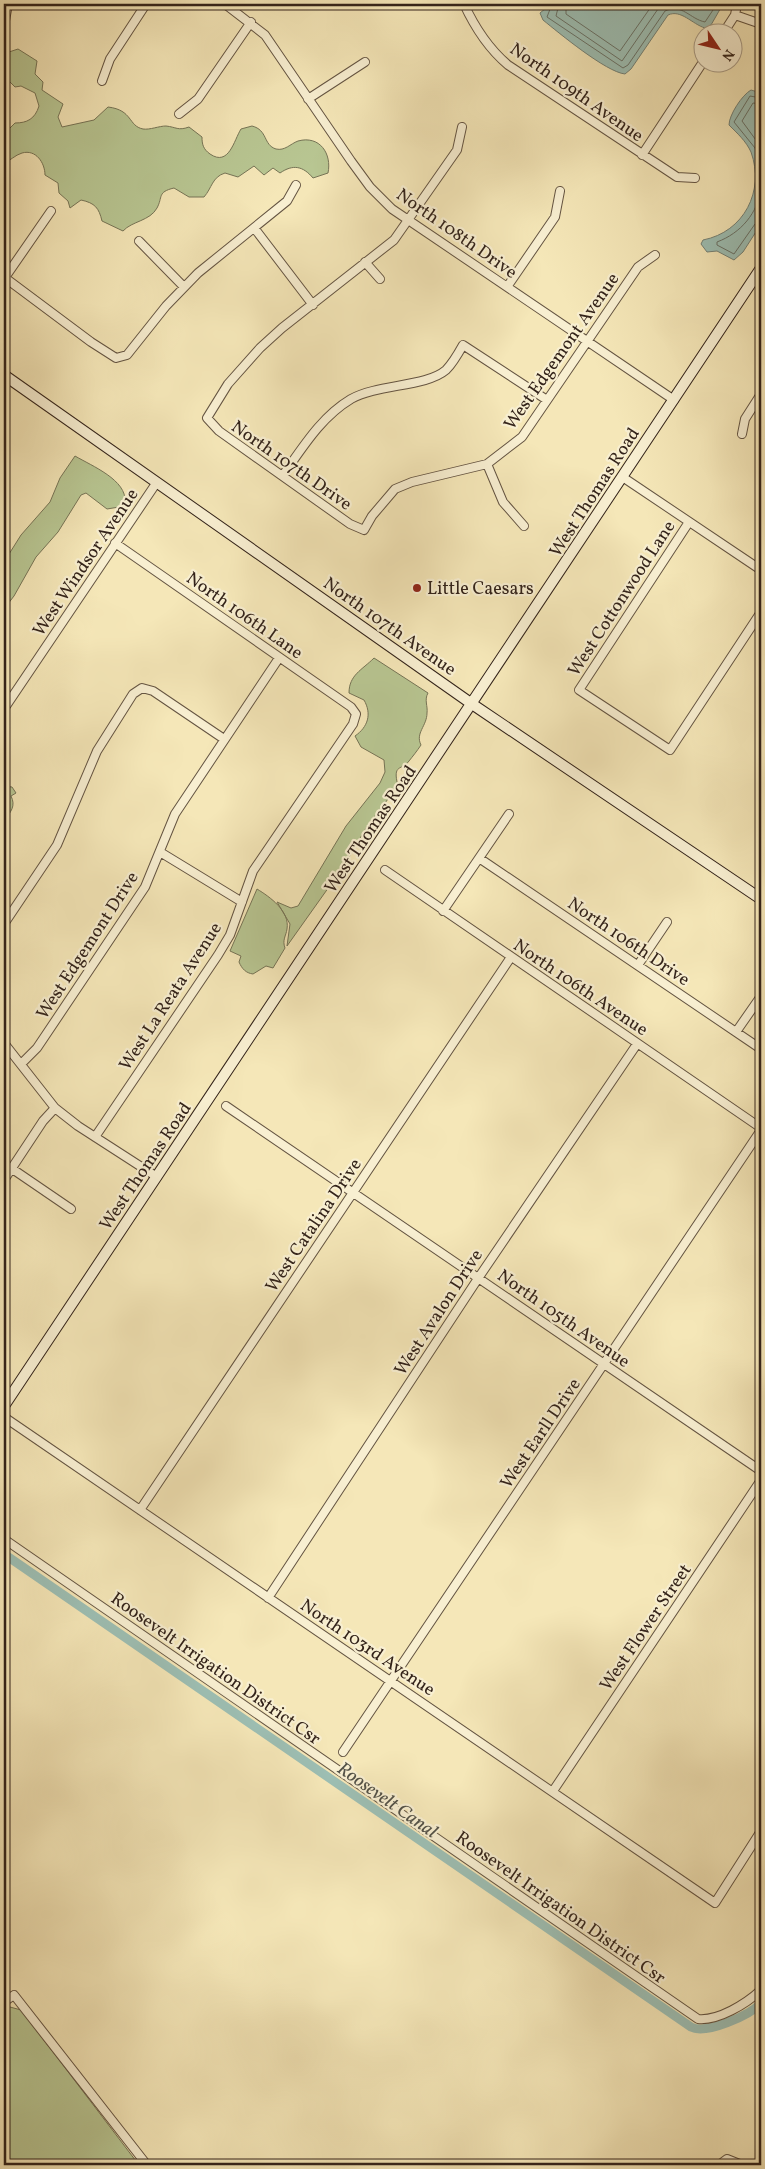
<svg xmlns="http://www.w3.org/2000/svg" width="765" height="2169" font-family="Vollkorn,serif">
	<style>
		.green { fill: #b8c692; stroke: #767456 }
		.water { fill: #9dbfb4; stroke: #738176 }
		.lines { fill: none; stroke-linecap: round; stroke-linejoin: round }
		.shore { stroke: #687167; stroke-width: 1 }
		.canal { stroke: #9dbfb4; stroke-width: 9 }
		.minor-casing { stroke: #645442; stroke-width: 10 }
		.secondary-casing { stroke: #33231a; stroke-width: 12 }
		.minor { stroke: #f8efd1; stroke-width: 8 }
		.secondary { stroke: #f8efd1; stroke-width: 10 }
		.poi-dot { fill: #8f2418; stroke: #f8efd1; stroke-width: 2 }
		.labels { text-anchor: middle; stroke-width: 4.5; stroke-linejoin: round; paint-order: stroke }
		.street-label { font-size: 18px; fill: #33231a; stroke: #f8efd1 }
		.poi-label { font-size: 18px; fill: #33231a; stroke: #f8efd1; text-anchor: start }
		.water-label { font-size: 19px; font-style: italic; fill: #535248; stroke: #f8efd1 }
	</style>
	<rect width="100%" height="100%" fill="#f5e7b8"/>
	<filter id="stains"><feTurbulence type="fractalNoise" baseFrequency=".004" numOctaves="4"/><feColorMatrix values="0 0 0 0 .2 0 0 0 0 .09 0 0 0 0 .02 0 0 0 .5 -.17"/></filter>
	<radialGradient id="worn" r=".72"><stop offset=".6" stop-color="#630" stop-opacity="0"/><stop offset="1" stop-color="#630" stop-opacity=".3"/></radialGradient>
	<path class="green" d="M18 49 37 61 35 74 43 82 42 90 63 104 58 117 62 127 94 120 108 107C133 110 128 126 143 129 150 130 159 126 166 126 176 127 178 131 189 127L202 137C202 144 203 149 210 154 229 167 234 140 241 129L252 126C268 130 263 145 276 149 285 151 290 144 298 141 320 135 332 154 328 173L313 178C303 166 293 164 280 173L273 168 264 175 254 166 238 177 225 173C212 177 212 188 204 197H189L174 188C157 192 163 197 157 208 150 221 132 221 123 231L102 221C99 208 95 203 81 200L70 208 68 201 59 193 58 183 45 175C45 163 36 149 22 153 15 155 10 161 4 163V134L15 123C27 123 35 119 39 106L35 93 21 86 15 87 4 76V59L6 53Z
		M75 456C92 466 127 480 125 502L119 507 107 509 86 493 81 495 58 532 36 557 14 596 4 609V562L21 535 50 502 60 478Z
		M374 658 428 693C424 700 428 706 427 713 427 726 415 733 421 745 417 751 413 756 409 761 402 771 392 763 398 786L368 825 341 870 287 946 290 924 277 902 291 908 298 906 346 826 380 783 385 772 384 760 361 747 355 736C368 727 372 714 364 700L349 693C349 675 362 670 374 658Z
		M4 786 12 787 16 793 11 796C16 806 11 812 4 820Z
		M257 889C270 897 290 911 287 929 286 936 282 940 285 948L273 968 266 966 253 974C246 973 242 969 239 962L241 956 230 951Z
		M10 2007 21 2010 139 2165H4V2011Z"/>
	<path class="water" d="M551 4H723L711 25 705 28C692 24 681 9 668 15L631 69 625 74C606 72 559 33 543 20L540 13Z
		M751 90 761 93V224L743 252 734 260 717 251 707 252 701 244 703 240C744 232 765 191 751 152 746 141 737 133 729 125 729 115 742 95 751 90Z"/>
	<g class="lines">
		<path class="shore" d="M552 4 547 17 623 68 628 65 665 11C682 3 690 19 705 22L717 4
			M559 4 556 16 622 61 658 9 665 4
			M566 4V14L620 51 653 4
			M761 98 750 96 734 122 755 148 761 168
			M761 104 753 103 742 121 761 147
			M761 188C758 213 741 233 717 242V245L734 254 755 224 761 222"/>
		<path class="canal" d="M4 1554 691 2027C706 2035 750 2015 761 2003"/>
		<defs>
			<path id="minor" d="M225 4 265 35 351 161 370 187 392 209 674 400
				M464 4C475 28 488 48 508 65L677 177 695 178
				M735 15 761 24
				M4 26 8 4
				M724 32 735 15 737 4
				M102 81 110 59 146 4
				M308 99 365 62
				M179 114 198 99 251 22
				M462 127 457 150 394 240 282 328 260 348 228 384 207 418 219 431 350 524 364 530 372 516 395 489 412 482 487 464 522 437 638 267 655 255
				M642 155 703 62
				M255 229 313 305
				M139 241 184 287
				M365 262 380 279
				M4 277 91 342 116 358 127 355 166 306 198 273 287 201 296 185
				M4 279 51 211
				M507 287 555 217 560 191
				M742 434 745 419 761 394
				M487 464 503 502 524 526
				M283 475C303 447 321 417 351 399 378 384 426 387 446 370 453 363 458 354 463 345L547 400
				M624 478 761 570
				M689 522 579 690 670 750 761 612
				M4 709 157 482
				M160 852 242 902
				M479 858 761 1049
				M385 870 761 1128
				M443 911 509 814
				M4 924 57 845 97 751 133 694 142 688 153 691 224 739
				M638 965 667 922
				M736 1032 761 996
				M4 1043 55 1108 78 1126 157 1177
				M21 1064 37 1048 145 887 175 814 279 658
				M226 1106 761 1471
				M95 1137 218 955 230 935 253 871 353 724 356 714 351 707 115 543
				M11 1168 71 1209
				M4 1180 43 1121 55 1108
				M4 1417 715 1903 761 1831
				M140 1510 511 957
				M4 1539 698 2019C718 2021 746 2004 761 1990
				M268 1598 479 1277 637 1044
				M343 1752 761 1130
				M553 1791 761 1480
				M4 2002 14 1995 147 2165
				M719 2165 727 2159 742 2165"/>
			<path id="secondary" d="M4 375 472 704 761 899
				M4 1406 761 268"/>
		</defs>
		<use href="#minor" class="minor-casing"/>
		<use href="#secondary" class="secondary-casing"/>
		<use href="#minor" class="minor"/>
		<use href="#secondary" class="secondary"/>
	</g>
	<circle class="poi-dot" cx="417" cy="588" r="5"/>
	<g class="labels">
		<g class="street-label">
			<text transform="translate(577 92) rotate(35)" y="6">North 109th Avenue</text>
			<text transform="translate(457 233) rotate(35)" y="6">North 108th Drive</text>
			<text transform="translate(561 351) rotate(-55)" y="6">West Edgemont Avenue</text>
			<text transform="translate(292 465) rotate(35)" y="6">North 107th Drive</text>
			<text transform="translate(594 492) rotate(-57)" y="6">West Thomas Road</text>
			<text transform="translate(85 562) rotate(-56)" y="6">West Windsor Avenue</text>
			<text transform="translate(621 598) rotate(-57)" y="6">West Cottonwood Lane</text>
			<text transform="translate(245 615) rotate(35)" y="6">North 106th Lane</text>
			<text transform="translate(390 626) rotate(35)" y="6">North 107th Avenue</text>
			<text transform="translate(370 829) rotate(-56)" y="6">West Thomas Road</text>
			<text transform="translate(629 941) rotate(34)" y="6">North 106th Drive</text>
			<text transform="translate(87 945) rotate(-57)" y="6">West Edgemont Drive</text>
			<text transform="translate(581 987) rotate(34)" y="6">North 106th Avenue</text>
			<text transform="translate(170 996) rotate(-57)" y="6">West La Reata Avenue</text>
			<text transform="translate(145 1166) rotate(-56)" y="6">West Thomas Road</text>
			<text transform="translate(313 1225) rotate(-56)" y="6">West Catalina Drive</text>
			<text transform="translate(438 1312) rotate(-57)" y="6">West Avalon Drive</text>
			<text transform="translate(564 1318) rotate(35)" y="6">North 105th Avenue</text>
			<text transform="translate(540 1433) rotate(-56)" y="6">West Earll Drive</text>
			<text transform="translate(645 1627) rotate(-56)" y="6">West Flower Street</text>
			<text transform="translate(368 1647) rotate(34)" y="6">North 103rd Avenue</text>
			<text transform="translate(216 1668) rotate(35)" y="6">Roosevelt Irrigation District Csr</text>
			<text transform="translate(561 1907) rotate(35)" y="6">Roosevelt Irrigation District Csr</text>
		</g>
		<g class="poi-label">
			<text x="427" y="594">Little Caesars</text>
		</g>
		<g class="water-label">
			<text transform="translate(388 1799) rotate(35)" y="7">Roosevelt Canal</text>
		</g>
	</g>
	<rect width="765" height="2169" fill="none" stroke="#f5e7b8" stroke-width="20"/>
	<rect x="5" y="5" width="755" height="2159" fill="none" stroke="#33231a" stroke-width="2.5"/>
	<rect x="10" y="10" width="745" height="2149" fill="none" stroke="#33231a"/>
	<g transform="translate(718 48) rotate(125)"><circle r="24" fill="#f8efd1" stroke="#a99d88"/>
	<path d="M0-4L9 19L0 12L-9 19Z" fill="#8f2418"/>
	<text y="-8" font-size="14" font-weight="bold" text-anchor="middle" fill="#33231a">N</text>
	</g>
	<rect width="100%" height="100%" filter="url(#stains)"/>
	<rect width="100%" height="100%" fill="url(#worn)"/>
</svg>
